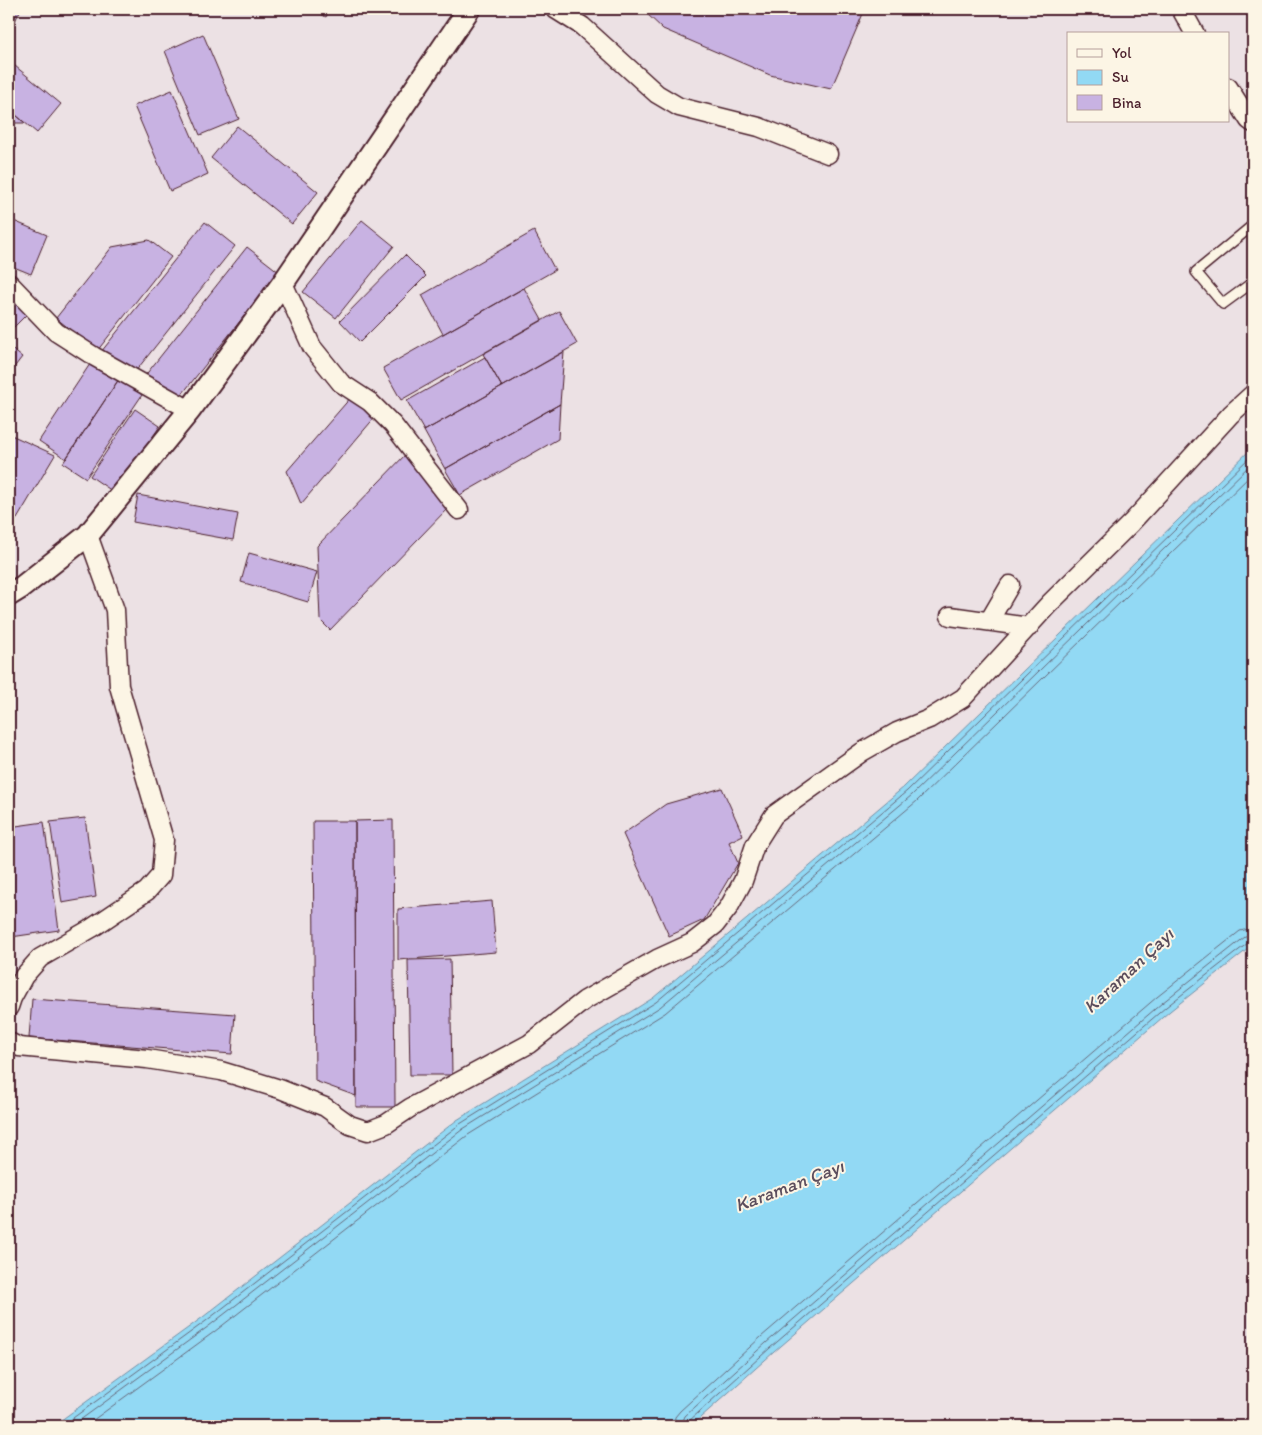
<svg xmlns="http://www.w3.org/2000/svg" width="1262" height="1435" font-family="Itim,sans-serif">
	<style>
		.water { fill: #92d9f4; stroke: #758fa4 }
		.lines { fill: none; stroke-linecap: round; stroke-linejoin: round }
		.shore { stroke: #67697b; stroke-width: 1 }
		.building { fill: #c8b2e2; stroke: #4a1f2b }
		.service-casing { stroke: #4a1f2b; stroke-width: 12 }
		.minor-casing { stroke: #4a1f2b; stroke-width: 21 }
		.tertiary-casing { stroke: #4a1f2b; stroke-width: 25 }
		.service { stroke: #fcf5e5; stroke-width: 9 }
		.minor { stroke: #fcf5e5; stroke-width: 18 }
		.tertiary { stroke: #fcf5e5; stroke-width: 21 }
		.labels { text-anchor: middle; stroke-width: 4; stroke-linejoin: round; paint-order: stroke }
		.water-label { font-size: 19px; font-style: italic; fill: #5c4e5d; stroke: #fcf5e5 }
	</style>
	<rect width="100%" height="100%" fill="#ece1e4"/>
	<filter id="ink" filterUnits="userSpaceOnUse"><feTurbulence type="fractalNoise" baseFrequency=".02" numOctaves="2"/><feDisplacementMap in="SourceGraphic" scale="10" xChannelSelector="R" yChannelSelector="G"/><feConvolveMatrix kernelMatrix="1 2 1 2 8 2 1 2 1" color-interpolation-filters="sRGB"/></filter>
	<g filter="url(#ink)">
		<path class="water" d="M1253 447V945L1170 1011 774 1352 691 1426H53L203 1317 457 1120 653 998 904 787Z"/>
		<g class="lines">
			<path class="shore" d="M62 1426 206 1321 460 1124 656 1002 907 791 1253 454
				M72 1426 209 1326 463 1129 660 1007 912 795 1253 462
				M85 1426 214 1332 468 1135 665 1013 917 801 1253 473
				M674 1426 675 1417 680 1411 761 1337 1157 997 1240 931 1253 928
				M681 1426 685 1416 766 1343 1162 1003 1245 937 1253 935
				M688 1426 689 1421 770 1348 1166 1007 1248 943 1253 941"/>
		</g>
		<path class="building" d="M9 9H21L9 33Z
			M121 9H150L122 14Z
			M312 9H330L326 17Z
			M648 9H865L831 89 770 75 663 29 646 13Z
			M203 34 239 119 200 135 165 51Z
			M9 61 61 104 37 133 9 109Z
			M172 90 208 174 170 191 134 106Z
			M9 109 25 123H9Z
			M237 126 318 192 292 224 211 158Z
			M9 219 47 235 31 274 9 265Z
			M362 220 394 246 336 318 303 292Z
			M205 222 235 246 135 372 101 352Z
			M534 231 555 270 443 334 422 295Z
			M149 240 171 257 97 351 56 318 112 247Z
			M247 247 279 272 179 398 144 377Z
			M405 255 426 276 360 342 340 321Z
			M524 288 542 320 401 400 383 368Z
			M9 296 27 314 9 332Z
			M559 311 577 344 502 387 483 354Z
			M9 347 22 357 9 374Z
			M564 352 560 404 445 469 424 431Z
			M485 357 502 387 424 431 407 401Z
			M92 361 119 379 66 459 39 441Z
			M119 379 142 395 86 478 63 463Z
			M352 396 376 416 301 504 287 471Z
			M560 404 558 439 460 495 445 469Z
			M135 409 160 426 115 493 90 476Z
			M9 434 55 455 17 519 9 524Z
			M408 452 448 508 330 630 320 620 317 546Z
			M138 495 238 514 233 540 133 522Z
			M249 553 317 572 308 602 241 582Z
			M722 788 743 835 729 842 738 863 704 920 669 936 623 834 666 804Z
			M85 818 96 897 62 903 50 822Z
			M393 820 395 1107H356L355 821Z
			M313 821H355L356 1096 315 1081Z
			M44 822 59 930 11 937 9 924V827Z
			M492 901 496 952 398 960V909Z
			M450 959 452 1075H410L408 960Z
			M32 999 235 1014 232 1054 29 1038Z"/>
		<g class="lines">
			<defs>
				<path id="service" d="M1253 225 1196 272 1223 304 1253 282"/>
				<path id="minor" d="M555 9 582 26 657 94 679 107 759 127 828 154
					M1181 9 1195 34
					M1228 87 1249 120 1253 123
					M9 283 56 332 95 357 190 410
					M283 283 312 347 341 383 370 402 393 425 459 510
					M950 616 1029 627
					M989 621 1010 585
					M9 1007 12 998 24 976 40 958 92 928 147 891 161 875 164 840 119 686 115 610 88 535
					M9 1042 19 1047 147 1059 221 1071 280 1089 325 1107 350 1125 368 1131 386 1124 410 1108 529 1044 585 1000 657 959 692 943 715 925 729 907 743 881 755 845 774 815 862 752 897 732 929 719 963 698 1049 604 1131 523 1231 414 1253 394"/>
				<path id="tertiary" d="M9 595 22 587 88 535 190 410 283 283 469 9"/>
			</defs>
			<use href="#service" class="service-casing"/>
			<use href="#minor" class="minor-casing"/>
			<use href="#tertiary" class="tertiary-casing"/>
			<use href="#service" class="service"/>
			<use href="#minor" class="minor"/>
			<use href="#tertiary" class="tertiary"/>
		</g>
	</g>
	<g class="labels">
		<g class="water-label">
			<text transform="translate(1128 970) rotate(-43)" y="7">Karaman Çayı</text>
			<text transform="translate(789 1185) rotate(-21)" y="7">Karaman Çayı</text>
		</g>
	</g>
	<rect width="1262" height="1435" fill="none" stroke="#fcf5e5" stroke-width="30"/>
	<rect x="15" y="15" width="1232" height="1405" fill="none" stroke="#4a1f2b" stroke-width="2" filter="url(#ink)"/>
	<rect x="1067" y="32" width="162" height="90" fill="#fcf5e5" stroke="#b59f9b"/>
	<rect x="1077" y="49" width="25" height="8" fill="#fcf5e5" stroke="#b59f9b"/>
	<text x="1112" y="58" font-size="15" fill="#4a1f2b">Yol</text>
	<rect x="1077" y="70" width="25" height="15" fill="#92d9f4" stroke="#b59f9b"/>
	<text x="1112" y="82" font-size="15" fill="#4a1f2b">Su</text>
	<rect x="1077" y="95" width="25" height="15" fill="#c8b2e2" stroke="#b59f9b"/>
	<text x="1112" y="108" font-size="15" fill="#4a1f2b">Bina</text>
</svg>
